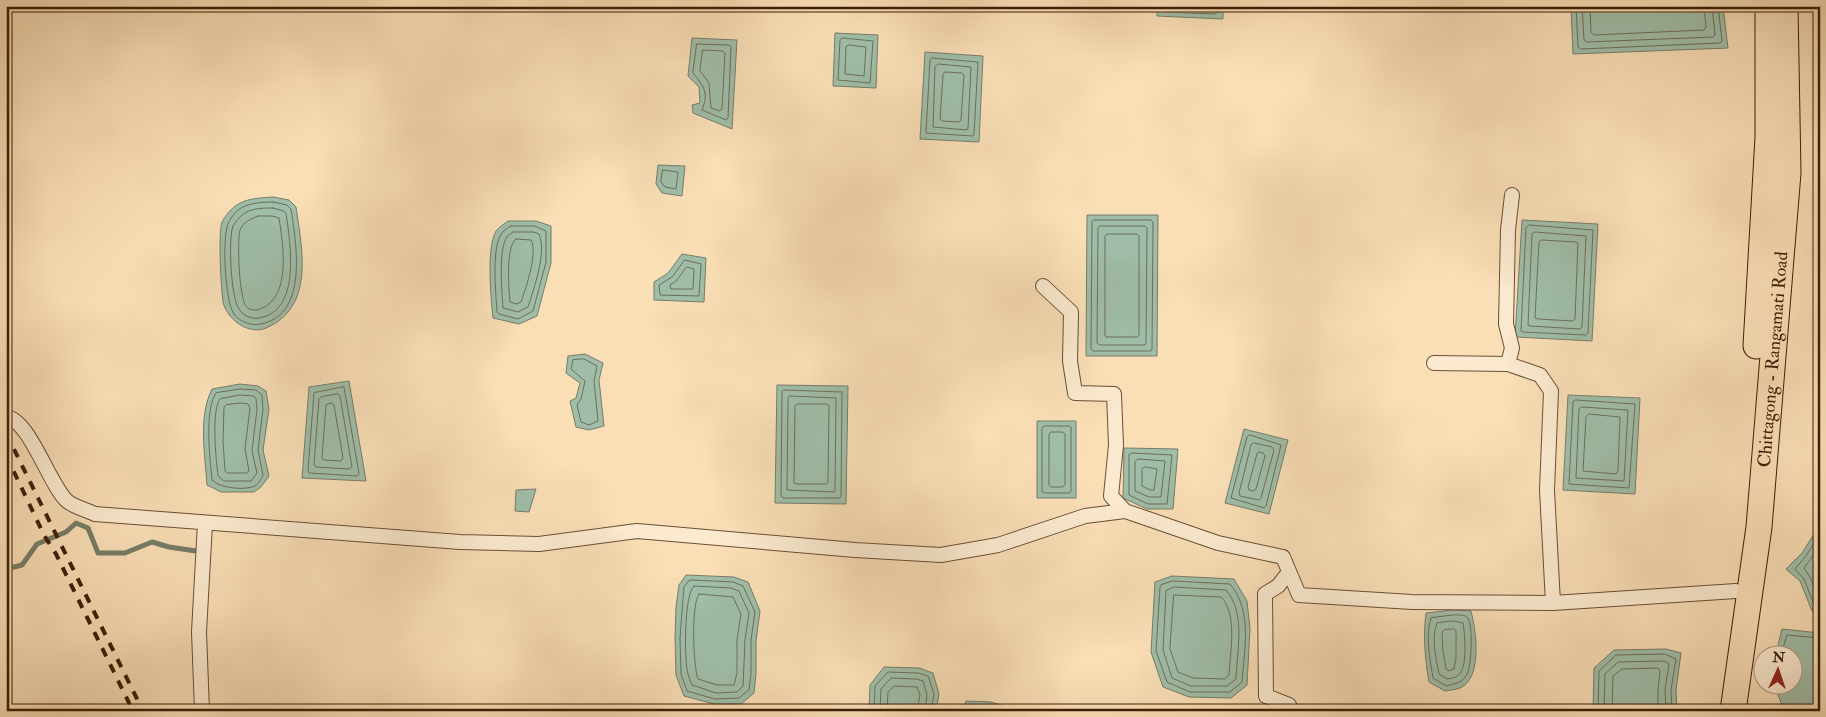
<svg xmlns="http://www.w3.org/2000/svg" width="1826" height="717" font-family="'IM FELL Double Pica',serif">
	<style>
		.water { fill: #9fbda8; stroke: #777d68 }
		.lines { fill: none; stroke-linecap: round; stroke-linejoin: round }
		.shore { stroke: #6e6e58; stroke-width: 1 }
		.stream { stroke: #777d68; stroke-width: 5 }
		.street-casing { stroke: #6b4e33; stroke-width: 16 }
		.highway-casing { stroke: #3c1e07; stroke-width: 27 }
		.street { stroke: #fbead0; stroke-width: 14 }
		.highway { stroke: #f9deb6; stroke-width: 25 }
		.rail { stroke: #3c1e07; stroke-width: 4; stroke-dasharray: 9 9; stroke-linecap: butt }
		.labels { text-anchor: middle; stroke-width: 4; stroke-linejoin: round; paint-order: stroke }
		.street-label { font-size: 18px; fill: #3c1e07; stroke: #fbead0 }
	</style>
	<rect width="100%" height="100%" fill="#f9deb6"/>
	<filter id="stains"><feTurbulence type="fractalNoise" baseFrequency=".004" numOctaves="4"/><feColorMatrix values="0 0 0 0 .2 0 0 0 0 .09 0 0 0 0 .02 0 0 0 .5 -.17"/></filter>
	<radialGradient id="worn" r=".72"><stop offset=".6" stop-color="#630" stop-opacity="0"/><stop offset="1" stop-color="#630" stop-opacity=".3"/></radialGradient>
	<path class="water" d="M1157 6H1223V19L1157 16Z
		M1571 6H1723L1728 48 1573 54Z
		M835 33 878 35 876 88 833 86Z
		M692 38 737 40 732 129 693 113 692 105 700 103 699 87 688 76Z
		M925 52 983 56 979 142 920 139Z
		M658 165 685 166 682 196 662 193 656 184Z
		M273 197 289 200 296 207C302 249 315 307 266 328 254 333 240 327 232 318 228 314 224 307 223 302 221 288 218 234 222 222 224 218 230 210 234 207 245 198 260 198 273 197Z
		M1087 215H1158L1157 356H1086Z
		M1522 220 1598 224 1592 341 1515 337Z
		M508 221H536L551 226V263L537 316 519 324 493 318C491 297 486 249 496 231 499 227 504 224 508 221Z
		M682 254 706 258 704 302 654 300V282L668 273Z
		M585 354 603 363 599 380 604 426 589 430 576 427 570 401 576 398 580 383 566 373 568 356Z
		M349 381 366 481 302 478 309 387Z
		M240 384 258 386 266 391 269 409 263 450 269 476 261 487 254 492H221L207 485C205 454 198 417 212 389Z
		M777 385 848 386 846 504 775 503Z
		M1568 395 1640 398 1635 494 1563 490Z
		M1037 421H1076V498H1037Z
		M1244 429 1288 440 1269 514 1225 503Z
		M1124 448 1178 449 1173 509H1147L1123 498Z
		M536 489 529 512 515 511 516 490Z
		M1820 532V615L1812 611 1800 581 1786 569 1802 553 1814 534Z
		M686 575 734 577 748 582 760 611 756 641V674L754 693 741 704H714L684 696 676 675 675 638 676 607 679 585Z
		M1172 576 1234 579 1247 601 1250 629 1247 685 1231 698 1189 697 1163 687 1151 652 1155 582Z
		M1453 610 1471 611C1476 630 1483 678 1460 688 1455 690 1449 690 1445 691L1429 682C1425 658 1423 637 1426 613Z
		M1782 629 1820 633V711L1784 710 1774 685 1794 684V654H1776Z
		M1666 649 1681 653 1676 690 1677 711H1593L1594 668 1614 650Z
		M884 667 919 668 933 673 939 694 936 711H869L870 685Z
		M966 701 991 702 1008 707 1010 711H963Z"/>
	<g class="lines">
		<path class="shore" d="M1162 6 1164 12 1215 14 1218 12V6
			M1576 6 1578 47 1581 49 1720 43 1722 41 1718 6
			M1582 6 1584 40 1587 42 1713 37 1715 35 1712 6
			M1590 6 1591 32 1594 35 1704 30 1706 27 1704 6
			M843 38 873 41 870 83 838 80 840 40Z
			M697 44 729 45 731 47 728 118 726 120 702 110C709 92 704 87 693 73Z
			M849 45 866 47 864 76 845 74 846 47Z
			M703 50 723 51 725 53 722 109 720 111 711 108 709 83 700 71Z
			M932 58 978 62 974 134 973 136 926 133 930 60Z
			M938 64 971 67 968 128 967 130 933 127 935 67Z
			M945 72 962 73 964 75 961 120 959 122 942 121 940 119 943 75Z
			M663 170 678 172 676 189 665 187 661 182Z
			M273 202 287 205 291 209C296 243 309 314 261 324 251 326 240 322 234 314 225 302 222 237 228 224 229 220 234 214 237 211 246 203 261 202 273 202Z
			M273 208 284 211 286 213C290 242 302 311 259 318 251 319 243 316 239 309 231 299 228 239 233 226 235 223 238 219 240 217 248 208 262 208 273 208Z
			M258 216H272L279 218C283 244 292 298 260 309 255 311 249 310 246 306 239 297 237 241 240 230 243 222 251 219 258 216Z
			M1094 220H1151L1153 222 1152 349 1151 351H1093L1091 349 1092 222Z
			M1529 225 1593 230 1588 333 1586 335 1523 332 1521 331 1526 228Z
			M511 226H535L546 231V262L533 311 518 319 499 314 497 312C496 294 491 247 502 233 504 230 508 228 511 226Z
			M1100 226H1145L1147 228 1146 343 1145 345H1100L1097 343 1098 228Z
			M513 232H534L539 234C547 252 534 288 528 307L518 312 503 308C502 293 498 249 507 237 508 235 512 233 513 232Z
			M1535 232 1586 236 1582 327 1580 329 1530 326 1528 325 1532 234Z
			M1108 234H1137L1139 236V335L1137 337H1107L1105 336V236Z
			M516 239 531 240C538 252 526 288 521 302L517 304 510 302C509 289 505 247 516 239Z
			M1542 240 1576 242 1578 243 1575 319 1573 321 1538 319 1535 318 1539 242Z
			M685 260 701 264 699 296 660 295 659 285 672 277Z
			M687 267 694 269 693 289H671L670 285 676 281Z
			M584 359 597 366 594 381 598 421 589 425 581 422 577 405 581 399 585 381 571 369 573 360Z
			M344 387 359 474 357 476 309 473 308 470 314 393Z
			M240 389 256 390 262 395 263 409 258 450 263 475C261 479 258 486 252 487 241 490 220 488 212 480 210 458 204 411 216 393Z
			M784 390 842 392 841 496 840 498H783L781 496 782 392Z
			M338 394 340 396 352 467 349 469 316 467 314 464 319 399 321 397Z
			M240 395 254 396 256 399 257 409 252 451 257 473 251 481H224L218 476C216 459 211 411 220 399Z
			M790 396 836 398 835 490 834 492 787 490 788 399Z
			M1576 400 1635 404 1629 488 1569 484 1573 402Z
			M241 403 248 404 250 408 245 449 249 471 246 473H227L225 471 223 441 224 407 226 405Z
			M332 403 334 405 343 458 341 461 324 460 322 458 326 405Z
			M798 404H827L829 406 828 482 826 484H797L794 483 795 406Z
			M1582 407 1628 410 1624 481 1576 478 1579 409Z
			M1589 414 1620 417 1618 471 1616 474 1583 471 1586 417Z
			M1045 426H1069L1071 427V491L1070 493H1045L1042 492V428Z
			M1051 432H1063L1065 434V484L1063 487H1051L1049 485V435Z
			M1250 435 1281 445 1266 506 1264 508 1231 498 1247 437Z
			M1254 443 1272 447 1274 450 1261 498 1259 500 1240 496 1239 493 1251 445Z
			M1259 452 1263 453 1265 456 1256 489 1253 491 1249 490 1248 487 1257 454Z
			M1132 453 1172 455 1167 504H1148L1129 495V455Z
			M1138 459 1165 461 1161 497H1149L1135 491V462Z
			M1145 467 1157 469 1154 490H1150L1142 486V469Z
			M1820 537 1817 538 1806 556 1795 569 1804 579 1815 607 1820 609
			M1820 546 1804 568 1810 577 1820 601
			M690 580 733 582 743 586 755 612 751 640V674L749 690 739 698 715 699 687 691 681 674 680 638 684 587Z
			M1173 581 1230 584C1253 611 1244 650 1242 682L1230 692H1190L1167 682 1156 651 1160 587 1161 585Z
			M694 586 731 588 739 591 749 613 745 640 743 686 737 692 716 693 692 685C691 682 689 678 688 674 684 661 684 593 694 586Z
			M1174 587 1226 590C1246 613 1237 650 1236 679L1227 686H1191L1172 678 1163 650 1166 591Z
			M699 594 733 597 741 614 737 640V673L734 685H717L698 679C693 666 691 604 699 594Z
			M1174 595 1221 597C1238 614 1230 653 1229 675L1225 679 1193 678 1178 672 1170 649Z
			M1453 615C1457 615 1465 614 1468 618 1473 626 1472 668 1466 676 1462 683 1453 684 1446 686L1433 678C1430 659 1425 636 1431 618Z
			M1453 621 1463 623C1465 635 1467 662 1461 672 1458 678 1452 678 1447 679L1439 674C1436 659 1431 638 1437 623Z
			M1454 629 1456 631V658L1454 669 1448 671 1446 669 1443 651 1442 632 1444 630Z
			M1781 654 1787 635 1820 638
			M874 711 875 686 888 672 918 673 928 676 934 694 931 711
			M880 711 881 689 891 678 916 679 923 681 927 695 925 711
			M887 711 888 692 894 686 917 687 920 695 917 711
			M1598 711 1599 671 1616 655 1665 654 1676 659 1671 690 1672 711
			M1604 711 1605 674 1618 662 1664 661 1669 664 1665 689 1666 711
			M1612 711 1613 676 1622 669 1658 668 1660 671 1658 690V711"/>
		<path class="stream" d="M6 569 22 565 37 544 66 532 76 523 88 528 98 553H125L152 542 169 547 196 551"/>
		<defs>
			<path id="street" d="M1512 195 1508 230 1506 324 1512 348 1508 364 1540 375 1551 391 1547 490 1553 603
				M1043 286 1071 312 1070 361 1075 393 1114 394 1116 445 1111 496 1125 511
				M1434 363 1508 364
				M6 417C29 419 49 484 67 501 74 507 87 510 95 514L460 542 539 544 637 531 855 550 941 555 998 545 1085 516 1125 511 1218 543 1283 557 1299 595 1412 602 1553 603 1736 591
				M1289 572 1278 586 1265 594 1266 696 1289 705 1291 711
				M202 711 199 632 205 523"/>
			<g id="highway">
				<path d="M1756 346 1768 137V6"/>
				<path id="s1" d="M1733 711 1759 527 1788 173 1785 6"/>
			</g>
		</defs>
		<use href="#street" class="street-casing"/>
		<use href="#highway" class="highway-casing"/>
		<use href="#street" class="street"/>
		<use href="#highway" class="highway"/>
		<path class="rail" d="M6 433 143 711
			M6 455 44 535 56 554 133 711"/>
	</g>
	<g class="labels">
		<g class="street-label">
			<text dy="6" stroke="none"><textPath href="#s1" startOffset="354">Chittagong - Rangamati Road</textPath></text>
		</g>
	</g>
	<rect width="1826" height="717" fill="none" stroke="#f9deb6" stroke-width="25"/>
	<rect x="8" y="8" width="1811" height="702" fill="none" stroke="#3c1e07" stroke-width="2.5"/>
	<rect x="12" y="12" width="1801" height="692" fill="none" stroke="#3c1e07"/>
	<g transform="translate(1778 670) rotate(3)"><circle r="24" fill="#fbead0" stroke="#af9880"/>
	<path d="M0-4L9 19L0 12L-9 19Z" fill="#8f2418"/>
	<text y="-8" font-size="14" font-weight="bold" text-anchor="middle" fill="#3c1e07">N</text>
	</g>
	<rect width="100%" height="100%" filter="url(#stains)"/>
	<rect width="100%" height="100%" fill="url(#worn)"/>
</svg>
